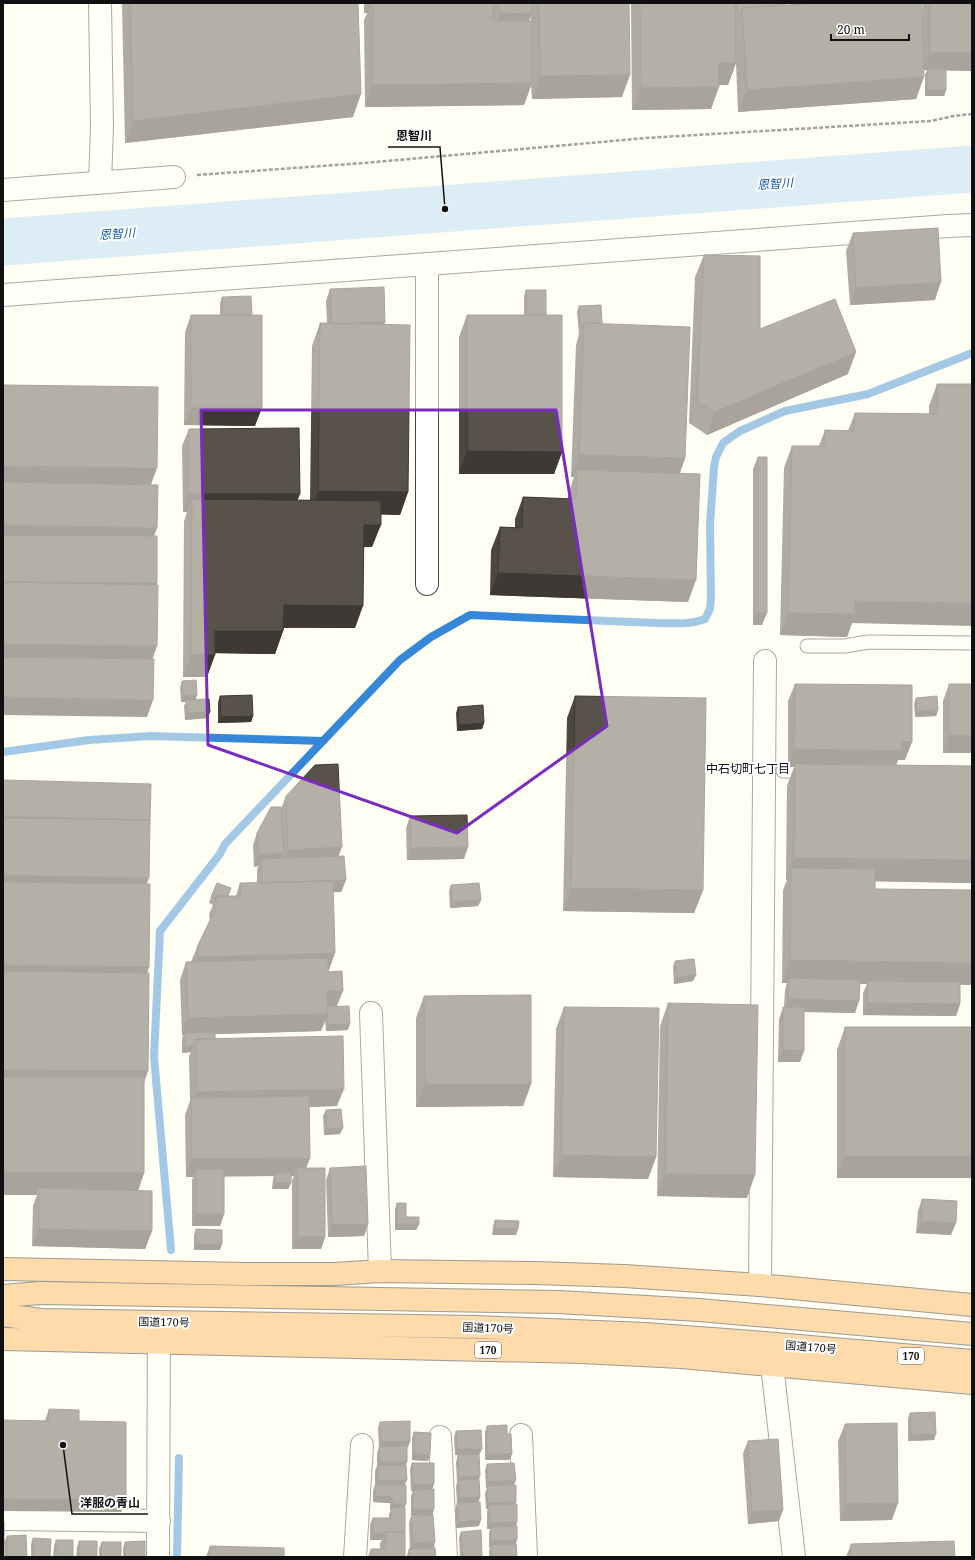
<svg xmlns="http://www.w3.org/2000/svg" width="975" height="1560" font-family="'Noto Serif','Noto Sans JP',serif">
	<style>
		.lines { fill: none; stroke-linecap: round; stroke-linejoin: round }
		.stream { stroke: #3488d7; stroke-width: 8 }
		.river { stroke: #b3d9fa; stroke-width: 47 }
		.lane-casing { stroke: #434343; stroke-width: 15 }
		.street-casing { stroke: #434343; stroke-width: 24 }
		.highway-casing { stroke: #212121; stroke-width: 24 }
		.path { stroke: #323232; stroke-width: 2.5; stroke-dasharray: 4 2; stroke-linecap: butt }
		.lane { stroke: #fff; stroke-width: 13 }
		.street { stroke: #fff; stroke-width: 22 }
		.highway { stroke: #feb052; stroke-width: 22 }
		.wall { fill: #4d4740; fill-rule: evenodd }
		.shaded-wall { fill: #3e3934 }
		.building { fill: #59524b; stroke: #3e3934 }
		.marked { fill: none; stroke: #7b2cbf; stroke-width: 3; stroke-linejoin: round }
		.labels { text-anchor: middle; stroke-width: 4; stroke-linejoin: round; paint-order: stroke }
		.shield { fill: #fff; stroke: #585858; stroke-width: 1 }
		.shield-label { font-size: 10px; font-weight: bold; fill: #101010 }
		.street-label { font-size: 11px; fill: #101010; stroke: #fff }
		.water-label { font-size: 12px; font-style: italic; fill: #0f59ac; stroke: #fff }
		.neighbourhood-label { font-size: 12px; fill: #101010; stroke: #fff }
		.leader { fill: none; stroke: #101010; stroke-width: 1.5 }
		.callout-dot { fill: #101010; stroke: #fff; stroke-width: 1.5 }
		.callout-label { font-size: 12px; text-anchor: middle; font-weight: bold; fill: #101010; stroke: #fff; stroke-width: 4; stroke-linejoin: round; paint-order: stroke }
	</style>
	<rect width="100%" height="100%" fill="#fffef2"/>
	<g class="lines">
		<path class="stream" d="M3 752 89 740 150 736 323 741
			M171 1250 154 1057 160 931 220 854 225 844 400 660 431 637 470 615 656 623C672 623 690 625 705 619L710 609 711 597 710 525 714 467 716 457 723 443 740 431 785 411 868 394 972 353
			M177 1557 179 1458"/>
		<path class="river" d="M3 242 972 169"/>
		<defs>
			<path id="lane" d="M807 646H845L868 642 972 643
				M783 771H810"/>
			<path id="street" d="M100 3 102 126 100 183
				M3 190 174 177
				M3 295 948 226 972 225
				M427 584V264
				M371 1013 380 1271
				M760 1285 765 661
				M772 1365 794 1557
				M521 1435 526 1557
				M440 1437 446 1557
				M3 1519 159 1521
				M158 1557 159 1324
				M355 1557 362 1445"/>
			<path id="highway" d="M3 1269 245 1274H335L380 1271 536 1273 624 1276 760 1285 972 1305
				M3 1296 40 1293 558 1302 699 1310 972 1334
				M3 1315 41 1320 476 1327 645 1334 752 1342 972 1361
				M3 1339 582 1352 681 1357 972 1383"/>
		</defs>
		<use href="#lane" class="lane-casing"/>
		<use href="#street" class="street-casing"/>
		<use href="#highway" class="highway-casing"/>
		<path class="path" d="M197 175 364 163 646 138 931 121 953 116 972 114"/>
		<use href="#lane" class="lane"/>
		<use href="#street" class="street"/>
		<use href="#highway" class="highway"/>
	</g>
	<path class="wall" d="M122 3H358L353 117 125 143Z
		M364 3H629L622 97 532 99 531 85 524 105 365 107 364 20 367 13H364ZM530 16 531 21H529Z
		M631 3H785V5H792L793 3H922L923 42V3H972V71L946 70V90L944 96H925V75L927 70H924L916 99 738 112 736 63 728 85H719L711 109 632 110Z
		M853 233 935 300 850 305 846 251Z
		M704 255 760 329 848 374 707 435 689 423 695 277Z
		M330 289 385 322 384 324 408 492 400 515 381 514 372 547H364L355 628H284L275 654 215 653 207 677H183L184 521 187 512H183L182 446 189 429 300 494 297 500H310L312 346 320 323 327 324 326 301Z
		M526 290 546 315 562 452 554 474H459V337L467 315H524V296Z
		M222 297 252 315 255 426 184 425 185 332 191 315H220V303Z
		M579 306 602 323 685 458 680 473 688 602 490 595 491 550 500 527 515 528V519L523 497 568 499 569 492 574 477H571L576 345 579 334 577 312Z
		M937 384H972L852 623 847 637 780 635 784 468 792 446H819L825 430 848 431 855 413 929 414V406Z
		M758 457 762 625H753V469Z
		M182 681 196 700 208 718 185 720 184 706 186 702H181L180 687Z
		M795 684 905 760H898L896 765 972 766V883L875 881V889L960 985V1004L956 1016 863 1015V993L867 984H860L855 1013 804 1012 800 1062H778L779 1019 783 1007H784L785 990 787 983H782L783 890 787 880H786L787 786 794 767H788V701Z
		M949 684H972V753H943V701Z
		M220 696 253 716 251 722 218 723V702Z
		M575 696 703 890 694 913 563 911 567 718Z
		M916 698 938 710 936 716 915 717 914 704Z
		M458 707 484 723 482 729 457 731 456 713Z
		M286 796 338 856 346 880 341 892H333L328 970 337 1007 348 1030 326 1031 325 1020 321 1031 215 1034V1039L337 1106 309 1107 310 1158 306 1168 325 1237 321 1249H292V1180L294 1176H291V1183L288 1189H272L273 1179 274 1176H224V1214L220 1226H192V1181L193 1177H186L185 1115 190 1101 189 1056 191 1052 182 1053V1039L183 1035H182L180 980 186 962H191L198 945 210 921 209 914 213 905 209 903 211 897 236 896 240 883H257V871L258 866 254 867 253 845 257 833 281 809Z
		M410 816 464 859 407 860 406 828Z
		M147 884 149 967 147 973 144 1082V1173L138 1191 152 1231 145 1249 32 1246 33 1206Z
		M451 885 481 900 478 906 450 908 449 891Z
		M675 961 696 975 693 981 674 984 673 967Z
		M424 996 531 1084 523 1106 416 1107V1018Z
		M668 1003 747 1198 657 1196 660 1026Z
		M564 1007 656 1157 648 1179 553 1177 556 1029Z
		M845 1027H972V1178H837V1050Z
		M326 1110 340 1134 324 1135 323 1116Z
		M330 1168 368 1224 364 1236 328 1237 326 1180Z
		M922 1199 951 1235 916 1233 918 1211Z
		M397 1203 406 1217 419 1224 416 1230H395V1209Z
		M495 1220 516 1235H492L493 1226Z
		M196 1229 220 1250H194V1235Z
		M49 1409 79 1421 126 1500 121 1512 45 1421Z
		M910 1413 934 1440 908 1441V1419Z
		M380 1422 410 1441 408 1447H407L405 1485V1557H368L371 1549H380V1543L382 1540H370V1524L373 1518H389V1514L391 1510H390V1503L373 1502V1491L375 1485V1471L377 1466V1453L379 1448 378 1428Z
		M845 1424 892 1520 840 1521 838 1441Z
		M487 1426 507 1434 512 1454 509 1460H485V1432Z
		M456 1431 479 1455V1480L480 1497 478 1502 479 1526 456 1528 455 1509 457 1504 456 1486 457 1483 456 1462 458 1455H471H455L454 1437Z
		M414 1432 428 1461 412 1460V1438Z
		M748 1441 779 1521 748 1524 743 1453Z
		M412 1463 432 1489 434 1509 432 1515 411 1516V1496L413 1491H411L410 1469Z
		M487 1464 514 1485 516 1502 515 1504 517 1522 516 1526V1544L517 1557H489V1551L490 1547H489V1533L490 1529H487V1511L488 1509H486L485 1493 487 1488H486L485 1470Z
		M411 1517 433 1548 436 1557H407V1555L409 1549H410L409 1523Z
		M461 1532 482 1557H460L459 1538Z
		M7 1536 27 1557H5L4 1542Z
		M33 1538 50 1557H31V1544Z
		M56 1540 73 1557H53L54 1546Z
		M79 1541 97 1557H76L77 1547Z
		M102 1542 121 1557H99V1548Z
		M125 1542 145 1557H123V1548Z
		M851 1544 955 1557H846Z
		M210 1546 284 1557H206Z"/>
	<path class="shaded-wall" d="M368 3H370L367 13H364Z
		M532 13 523 35 492 36 500 14Z
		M929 53H972V71L923 70Z
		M719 63H736L728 85H711Z
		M630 75 622 97 532 99 540 76Z
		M924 77 916 99 738 112 747 90Z
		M532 83 524 105 365 107 373 85Z
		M719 87 711 109 632 110 641 88Z
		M927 90H946L944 96H925Z
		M361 94 353 117 125 143 133 121Z
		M941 282 935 300 850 305 856 288Z
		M385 322 381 333 332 324Z
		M856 352 848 374 707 435 715 412Z
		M191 408H262L255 426 184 425Z
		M467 451 562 452 554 474H459Z
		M579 455 685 458 677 480 577 470 574 477H571Z
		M3 466 157 468 149 490 3 489Z
		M318 491 408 492 400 515 310 513Z
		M189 494H300L293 511 192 499 187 512H183Z
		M3 525 157 528 151 545 3 543Z
		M364 525H381L372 547H356Z
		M498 573 696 580 688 602 490 595Z
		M3 582 157 583 150 600Z
		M855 601 972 603V626L852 623 847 637 780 635 788 613Z
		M284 605 363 606 355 628 276 627Z
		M757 613H767L762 625H753Z
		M215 631H283L275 654 207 653Z
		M3 644 157 646 149 669 3 666Z
		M191 655H215L207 677H183Z
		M197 695 195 701 186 700V702H181L183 696Z
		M3 697 153 700 147 717 3 715Z
		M938 710 936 716 915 717 917 711Z
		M210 712 208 718 185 720 188 713Z
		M253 716 251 722 218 723 221 717Z
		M484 723 482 729 457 731 459 725Z
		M949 735 972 736V753H943Z
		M902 742H912L905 760H898L895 768 795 764 794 767H788L794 749Z
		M3 816 150 820 3 834Z
		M342 847 335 865 282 867 288 850Z
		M468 847 464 859 407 860 411 848Z
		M284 853 280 865 261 859 258 866 254 867 258 855Z
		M794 858 972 860V883L791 880V868L787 880H786Z
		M3 875 149 878 141 900 3 898Z
		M346 880 341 892 257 895 262 883Z
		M571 888 703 890 694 913 563 911Z
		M481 900 478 906 450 908 452 902Z
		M335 953 329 970 192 974 198 957Z
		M790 960 972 963V985L868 984V981L867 984 789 983V978L787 983H782Z
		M3 965 149 967 141 990 3 988Z
		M696 975 693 981 674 984 677 977Z
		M327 991H343L336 1008H321Z
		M788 999 859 1001 855 1013 784 1011Z
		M867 1003 960 1004 956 1016 863 1015Z
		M328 1014 321 1031 184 1035V1033L183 1035H182L188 1018Z
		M350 1024 348 1030 326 1031 328 1025Z
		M193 1046 191 1052 182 1053 185 1047Z
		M783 1050 804 1051 800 1062H778Z
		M3 1070 148 1071 140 1094 3 1092Z
		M425 1084H531L523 1106 416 1107Z
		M344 1089 337 1106 192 1110V1107L197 1092Z
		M343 1128 340 1134 324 1135 327 1129Z
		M561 1155 656 1157 648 1179 553 1177Z
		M845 1156H972V1178H837Z
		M310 1158 303 1175 297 1168 294 1176H275V1173L274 1176 196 1177V1169L193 1177H186L192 1159Z
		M3 1173H144L136 1196 39 1188 37 1195H3Z
		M665 1174 755 1175 747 1198 657 1196Z
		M275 1183H291L288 1189H272Z
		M196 1214H224L220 1226H192Z
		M921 1221 956 1223 951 1235 916 1233Z
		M368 1224 364 1236 328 1237 332 1225Z
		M397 1224H419L416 1230H395Z
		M39 1229 152 1231 145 1249 32 1246Z
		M495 1229H518L516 1235H492Z
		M297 1237H325L321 1249H292Z
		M196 1244H222L220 1250H194Z
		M936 1434 934 1440 908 1441 911 1435Z
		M410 1441 408 1447 379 1448 381 1442Z
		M457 1449H482L479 1455H455Z
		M414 1454 430 1455 428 1461 412 1460Z
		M487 1454H512L509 1460H485Z
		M380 1462H407L405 1468H377Z
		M480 1476 478 1482 458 1480 457 1483 459 1477Z
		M407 1480 404 1486 375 1487 378 1481Z
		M516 1480 513 1487 487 1486V1488H486L488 1482Z
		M434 1484 432 1490 411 1491 413 1485Z
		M375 1496 392 1497 390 1503 373 1502Z
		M480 1497 478 1503 457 1505 459 1498Z
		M3 1499 126 1500 121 1512 3 1511Z
		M516 1502 514 1508 489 1505 488 1509H486L488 1503Z
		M898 1503 892 1520 840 1521 846 1504Z
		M392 1504H406L403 1510 392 1508 391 1510H390Z
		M434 1509 432 1515 411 1516 413 1510Z
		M783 1510 779 1521 748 1524 752 1512Z
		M481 1520 479 1526 456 1528 458 1522Z
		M517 1522 515 1528 491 1527 490 1529H487L489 1523Z
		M384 1533 382 1540H370L373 1534Z
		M517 1540 515 1546 491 1545 490 1547H489L491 1541Z
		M435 1542 433 1548 410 1549 413 1543Z"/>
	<path class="building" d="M130 3H358L361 94 133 121Z
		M373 3H493V21H532V83L373 85Z
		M499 3H531L532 13 500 14Z
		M539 3H629L630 75 540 76Z
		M640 3H735L736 63H719V87L641 88Z
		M737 3H785V5L742 8 738 19Z
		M797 3H818L798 4Z
		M818 3H922L924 77 747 90 742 8Z
		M930 3H972V53H929Z
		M928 69H946V90H927Z
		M938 228 941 282 856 288 853 233Z
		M704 255 760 256V329L835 299 856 352 715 412 697 401Z
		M384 287 385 322 332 324 330 289Z
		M526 290H546V315H527Z
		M251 296 252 315H223L222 297Z
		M601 305 602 323H584L582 328H581L579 306Z
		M191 315H262V408H191Z
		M467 315H562V452L467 451Z
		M320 323 410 325 408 492 318 491Z
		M584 323 690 327 685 458 579 455Z
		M937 384H972V603L855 601V614L788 613 792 446H824L825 430 854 431 855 413 937 414Z
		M3 385 158 387 157 468 3 466Z
		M299 428 300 494H189V429Z
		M758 457H767V613H757Z
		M577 470 700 474 696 580 498 573 500 527 522 528 523 497 576 499Z
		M3 482 158 485 157 528 3 525Z
		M192 499 381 501V525H364L363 606 284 605 283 631H215V655H191Z
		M3 535 157 536V583L3 582Z
		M3 582 158 585 157 646 3 644Z
		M3 657 154 659 153 700 3 697Z
		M196 680 197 695 183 696 182 681Z
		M795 684 912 685V742H902V751L794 749Z
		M949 684H972V736L949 735Z
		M252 695 253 716 221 717 220 696Z
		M575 696 706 698 703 890 571 888Z
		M937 696 938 710 917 711 916 698Z
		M209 699 210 712 188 713 186 700Z
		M483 705 484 723 459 725 458 707Z
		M338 764 342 847 288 850 286 796 315 765Z
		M795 764 972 766V860L794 858Z
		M3 780 151 784 150 820 3 816Z
		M271 807H281L284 853 258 855 257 833Z
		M467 815 468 847 411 848 410 816Z
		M3 818 150 820 149 878 3 875Z
		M344 856 346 880 262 883 261 859Z
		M791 868 875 869V889L972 890V963L790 960Z
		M333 881 335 953 198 957V945L216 908V896H241L240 883Z
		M3 882 150 884 149 967 3 965Z
		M217 883 231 888 228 896H216L215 898 211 897Z
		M479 883 481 900 452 902 451 885Z
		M328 958V972L342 971 343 991H327L328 1014 188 1018 186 962Z
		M694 959 696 975 677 977 675 961Z
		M3 971 149 973 148 1071 3 1070Z
		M789 978 860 980 859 1001 788 999Z
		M868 981 960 982V1004L867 1003Z
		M531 995V1084H425L424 996Z
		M668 1003 758 1005 755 1175 665 1174Z
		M349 1006 350 1024 328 1025 327 1007Z
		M564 1007 659 1008 656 1157 561 1155Z
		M783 1007H804V1051L783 1050Z
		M845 1027H972V1156H845Z
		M215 1032V1039H196L193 1046 185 1047 184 1033Z
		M343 1036 344 1089 197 1092 196 1039Z
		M3 1077H144V1173H3Z
		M309 1096 310 1158 192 1159 191 1098Z
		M341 1109 343 1128 327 1129 326 1110Z
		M366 1166 368 1224 332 1225 330 1168Z
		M297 1168H325V1237H297Z
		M196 1169H224V1214H196Z
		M275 1173H291V1183H275Z
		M39 1188 152 1191V1231L39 1229Z
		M922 1199 957 1201 956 1223 921 1221Z
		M397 1203H406V1217H419V1224H397Z
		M495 1220 519 1221 518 1229H495Z
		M196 1229 222 1230V1244H196Z
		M49 1409 79 1410V1421L126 1422V1500L3 1499V1420L49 1421Z
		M935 1412 936 1434 911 1435 910 1413Z
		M410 1421V1441L381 1442 380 1422Z
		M897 1423 898 1503 846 1504 845 1424Z
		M507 1425V1434H511L512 1454H487V1426Z
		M481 1430 482 1449H457L456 1431Z
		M414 1432 431 1433 430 1455 414 1454Z
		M778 1439 783 1510 752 1512 748 1441Z
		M407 1446V1462H380L379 1447Z
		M479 1454 480 1476 459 1477 458 1455Z
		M412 1463H434V1484L413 1485Z
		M514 1463 516 1480 488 1482 487 1464Z
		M378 1465H406L407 1480 378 1481Z
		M479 1479 480 1497 459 1498 458 1480Z
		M375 1485H406V1504H392V1497L375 1496Z
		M516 1485V1502L488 1503 487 1486Z
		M434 1489V1509L413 1510V1490Z
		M480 1502 481 1520 458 1522 457 1503Z
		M517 1504V1522L489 1523V1505Z
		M392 1508H405V1532H385L384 1533 373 1534V1518H391Z
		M433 1515 435 1542 413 1543 411 1517Z
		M3 1521H4V1557H3Z
		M517 1526V1540L491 1541V1527Z
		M481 1530 482 1557H463L461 1532Z
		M385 1532H405V1557H371V1549H385Z
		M26 1535 27 1557H7V1536Z
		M33 1538 51 1539 50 1557H33Z
		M56 1540H73V1557H56Z
		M79 1541H97V1557H79Z
		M145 1541V1557H125V1542Z
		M954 1541 955 1557H851V1544Z
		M102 1542H121V1557H101Z
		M516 1544 517 1557H492L491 1545Z
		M210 1546 284 1548V1557H209Z
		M435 1548 436 1557H409V1549Z"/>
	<path d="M0 0H975V1560H0ZM201 410H556L607 726 457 833 208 745Z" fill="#fffef2" fill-opacity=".55" fill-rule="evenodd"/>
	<path class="marked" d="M201 410H556L607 726 457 833 208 745Z"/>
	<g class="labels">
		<g class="shield">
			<rect x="475" y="1342" width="26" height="16" rx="3"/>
			<rect x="898" y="1348" width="26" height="16" rx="3"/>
		</g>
		<g class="shield-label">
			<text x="488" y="1354">170</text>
			<text x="911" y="1360">170</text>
		</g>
		<g class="street-label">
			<text transform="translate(164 1322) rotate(1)" y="4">国道170号</text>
			<text transform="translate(488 1328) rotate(2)" y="4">国道170号</text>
			<text transform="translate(811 1347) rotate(5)" y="4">国道170号</text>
		</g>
		<g class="water-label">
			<text transform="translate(775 184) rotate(-4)" y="4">恩智川</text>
			<text transform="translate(117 234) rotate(-4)" y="4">恩智川</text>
		</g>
		<g class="neighbourhood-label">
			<text x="748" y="773">中石切町七丁目</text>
		</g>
	</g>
	<path class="leader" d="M445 209L440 147H388M63 1445L72 1514H148"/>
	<g class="callout-dot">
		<circle cx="445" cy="209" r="4"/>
		<circle cx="63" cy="1445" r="4"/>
	</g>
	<g class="callout-label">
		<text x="414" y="140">恩智川</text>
		<text x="110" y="1507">洋服の青山</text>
	</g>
	<rect width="975" height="1560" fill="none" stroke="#101010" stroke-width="8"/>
	<path d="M831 34v6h78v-6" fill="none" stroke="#101010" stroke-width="2"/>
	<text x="837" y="34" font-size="12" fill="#101010" stroke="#ffffff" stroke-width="3" paint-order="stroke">20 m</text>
</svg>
